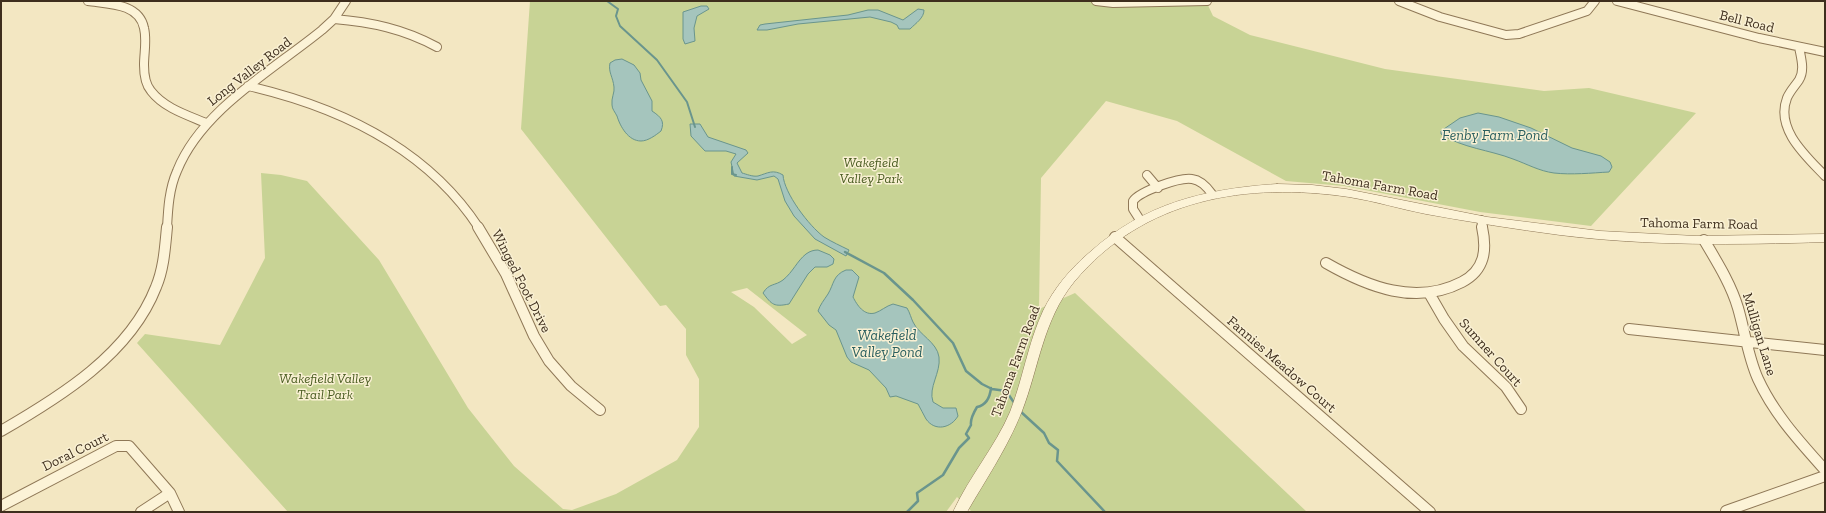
<svg xmlns="http://www.w3.org/2000/svg" width="1826" height="513" font-family="'Zilla Slab',serif">
	<style>
		.green { fill: #c8d395; fill-rule: evenodd }
		.water { fill: #a5c5bd; stroke: #6a958d }
		.lines { fill: none; stroke-linecap: round; stroke-linejoin: round }
		.stream-far1 { stroke: #6a958d; stroke-width: 2 }
		.stream { stroke: #6a958d; stroke-width: 2.5 }
		.minor-far1-casing { stroke: #8f7857; stroke-width: 10 }
		.minor-casing { stroke: #8f7857; stroke-width: 12 }
		.tertiary-casing { stroke: #8f7857; stroke-width: 1 }
		.minor-far1 { stroke: #fcf3d7; stroke-width: 8 }
		.minor { stroke: #fcf3d7; stroke-width: 10 }
		.tertiary { fill: #fcf3d7; fill-rule: evenodd }
		.labels { text-anchor: middle; stroke-width: 3; stroke-linejoin: round; paint-order: stroke }
		.street-label { font-size: 14px; fill: #3e2e1d; stroke: #f9f0d3 }
		.park-label { font-size: 14px; font-style: italic; fill: #4a5c21; stroke: #f9f0d3 }
		.water-label { font-size: 15px; font-style: italic; fill: #2a5f5f; stroke: #f9f0d3 }
	</style>
	<rect width="100%" height="100%" fill="#f3e7c2"/>
	<path class="green" d="M530 1H1206L1213 16 1250 35 1385 69 1544 91 1589 88 1696 113 1591 226 1480 212 1344 186 1286 181 1177 121 1106 101 1041 178 1039 309 1075 293 1307 512H972L957 497 946 512H288L137 343 145 334 220 345 265 258 261 173 281 175 307 181 379 260 468 408 514 466 563 509 572 510 616 494 677 460 699 427V379L686 355V329L666 305 660 306 521 129ZM747 288 807 335 792 344 754 307 731 292Z"/>
	<path class="water" d="M701 6H707L709 9 697 16 694 28 695 41 685 44 683 39V12Z
		M918 9 924 10C924 18 916 23 910 29H899L897 25 891 22 870 17 798 24 767 30H757L760 25 765 24 848 15 868 10H878L903 20Z
		M622 59 634 65 640 73 641 80 652 101V111C661 117 665 121 661 131 656 135 648 141 641 141 628 141 620 126 617 116 615 112 612 109 612 105 611 98 615 92 614 87 613 77 608 72 610 63L615 60Z
		M1478 113 1499 117 1531 128 1572 148 1601 156 1610 162 1612 167 1609 172C1591 173 1572 175 1554 173 1539 171 1527 164 1513 159 1490 150 1462 148 1441 134V131L1460 118Z
		M690 124H700L708 137 746 150 748 153 737 163 742 173C746 174 753 177 758 176 768 173 773 169 783 175 784 193 809 226 824 237 832 242 841 246 849 250L846 256 815 239 794 216 785 201 778 179 774 176 757 180 734 176 731 162 736 154 726 151H705L691 136Z
		M818 250 830 255 834 259 833 264 827 267H815L808 274 789 304C774 307 772 305 763 293 769 283 775 286 783 280 793 272 797 261 806 254 810 251 814 250 818 250Z
		M846 270H852L859 277 853 297C857 305 864 316 875 313 881 311 886 306 893 304L907 308C910 313 911 318 913 322 919 335 937 342 939 357 941 373 928 387 933 402L943 408H956L958 416C951 428 935 432 926 419 923 414 921 409 918 404L896 396 890 397 886 388 869 370 851 362 847 357 836 330 829 325 818 311C820 305 824 300 828 294 834 284 833 275 846 270Z"/>
	<g class="lines">
		<path class="stream-far1" d="M607 1 618 9 616 16 620 26 657 60 687 102 695 127
			M732 167V174L736 175"/>
		<path class="stream" d="M845 252 884 273 913 300 953 343 966 371 982 384 992 389 1006 391 1015 404
			M1020 411 1044 433 1049 443 1058 450 1057 461 1105 512
			M907 512 918 501 917 493 943 475 959 448 969 438 966 434 971 425C970 419 974 412 977 407 987 405 990 397 991 388"/>
		<defs>
			<path id="minor-far1" d="M88 1C108 4 139 3 144 28 147 40 144 53 144 65 144 74 145 84 151 91 164 108 187 115 206 123
				M1096 1 1113 3 1207 1
				M1399 1 1440 17 1506 35 1519 34 1587 11 1595 1
				M1617 1 1759 38 1825 52
				M334 19C371 22 404 29 437 47
				M1799 47C1801 58 1805 70 1799 80 1795 86 1790 91 1787 98 1775 129 1806 156 1825 176
				M248 86C339 107 426 147 479 228
				M1147 175 1158 188
				M1140 220 1133 209V201C1140 191 1180 177 1192 179 1201 180 1207 187 1212 194
				M1481 220 1483 228
				M167 228C168 209 169 189 177 171 201 110 273 70 322 30L334 19 346 1"/>
			<path id="minor" d="M478 227 506 274 534 336 549 361 571 386 600 410
				M1115 237 1430 512
				M1704 240C1717 262 1731 284 1738 308 1745 332 1748 357 1758 379 1774 414 1800 442 1825 470
				M1326 263C1368 287 1416 306 1462 282 1485 270 1487 250 1482 227
				M1429 293 1444 319 1463 346 1506 387 1521 409
				M1629 329 1825 350
				M1 431C60 397 130 354 156 287 164 268 165 247 167 227
				M1 506 116 446H129L170 493
				M1726 511 1825 476
				M141 512 170 493 179 512"/>
			<path id="tertiary" d="M1277 184 1312 185 1346 189 1487 217 1600 231 1696 236 1825 234V242C1737 245 1648 246 1560 235 1515 229 1470 222 1426 214 1400 209 1375 201 1349 197 1247 182 1144 198 1074 282 1043 320 1039 367 1022 411 1008 447 986 479 967 512H953C969 477 995 447 1010 412 1023 379 1028 343 1043 311 1054 288 1071 268 1090 252 1145 203 1205 189 1277 184Z"/>
		</defs>
		<use href="#minor-far1" class="minor-far1-casing"/>
		<use href="#minor" class="minor-casing"/>
		<use href="#tertiary" class="tertiary-casing"/>
		<use href="#minor-far1" class="minor-far1"/>
		<use href="#minor" class="minor"/>
		<use href="#tertiary" class="tertiary"/>
	</g>
	<g class="labels">
		<g class="street-label">
			<text transform="translate(1747 21) rotate(14)" y="5">Bell Road</text>
			<text transform="translate(249 71) rotate(-38)" y="5">Long Valley Road</text>
			<text transform="translate(1380 185) rotate(10)" y="5">Tahoma Farm Road</text>
			<text transform="translate(1699 223) rotate(1)" y="5">Tahoma Farm Road</text>
			<text transform="translate(522 281) rotate(63)" y="5">Winged Foot Drive</text>
			<text transform="translate(1760 334) rotate(73)" y="5">Mulligan Lane</text>
			<text transform="translate(1491 352) rotate(48)" y="5">Sumner Court</text>
			<text transform="translate(1015 361) rotate(-70)" y="5">Tahoma Farm Road</text>
			<text transform="translate(1282 364) rotate(41)" y="5">Fannies Meadow Court</text>
			<text transform="translate(75 451) rotate(-26)" y="5">Doral Court</text>
		</g>
		<g class="park-label">
			<text x="871" y="167">Wakefield<tspan x="871" dy="16">Valley Park</tspan></text>
			<text x="325" y="383">Wakefield Valley<tspan x="325" dy="16">Trail Park</tspan></text>
		</g>
		<g class="water-label">
			<text x="1495" y="140">Fenby Farm Pond</text>
			<text x="887" y="340">Wakefield<tspan x="887" dy="17">Valley Pond</tspan></text>
		</g>
	</g>
	<rect width="1826" height="513" fill="none" stroke="#3e2e1d" stroke-width="4"/>
</svg>
